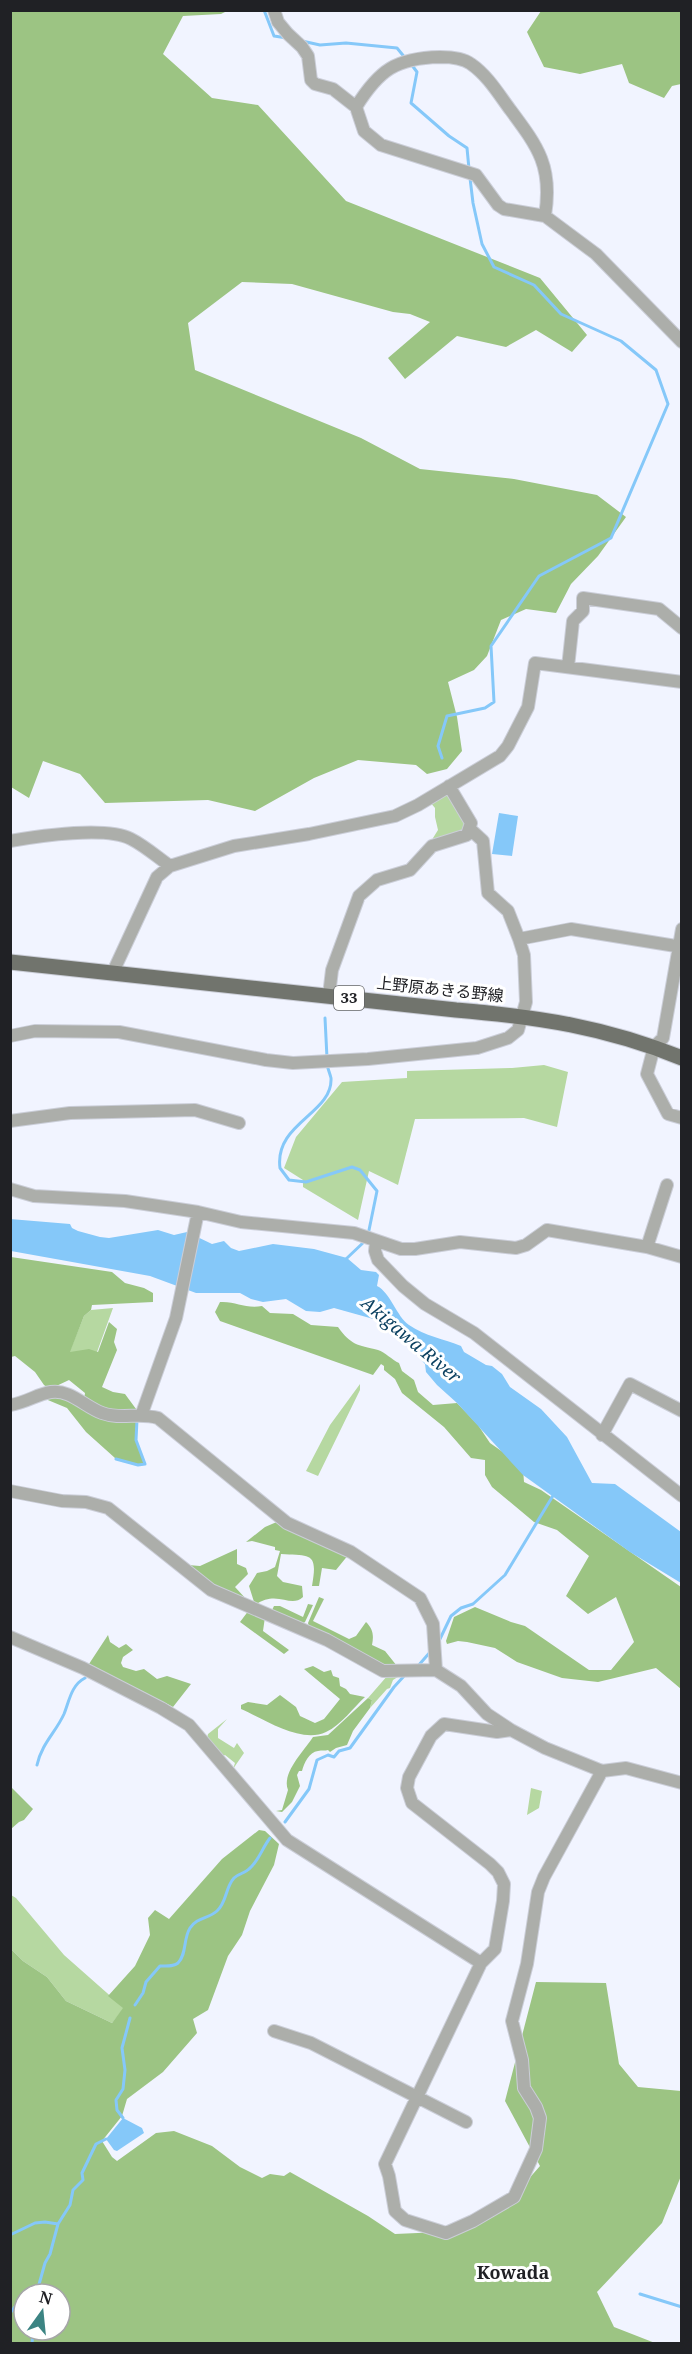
<svg xmlns="http://www.w3.org/2000/svg" width="692" height="2354" font-family="'Noto Serif','Noto Sans JP',serif">
	<style>
		.green { fill: #b6d8a1 }
		.forest { fill: #9cc483; fill-rule: evenodd }
		.water { fill: #85c8f9 }
		.lines { fill: none; stroke-linecap: round; stroke-linejoin: round }
		.stream { stroke: #85c8f9; stroke-width: 3 }
		.minor-casing { stroke: #cbced8; stroke-width: 14 }
		.major-casing { stroke: #cbced8; stroke-width: 17 }
		.minor { stroke: #acaeaa; stroke-width: 12 }
		.major { stroke: #71746d; stroke-width: 15 }
		.labels { text-anchor: middle; stroke-width: 6; stroke-linejoin: round; paint-order: stroke }
		.shield { fill: #fff; stroke: #636466; stroke-width: 1.5 }
		.shield-label { font-size: 15px; font-weight: bold; fill: #202125 }
		.street-label { font-size: 16px; fill: #202125; stroke: #fff }
		.water-label { font-size: 18px; font-style: italic; fill: #093f5f; stroke: #fff }
		.neighbourhood-label { font-size: 18px; font-weight: bold; fill: #202125; stroke: #fff }
	</style>
	<rect width="100%" height="100%" fill="#f1f4ff"/>
	<path class="green" d="M444 795 450 797 467 825 463 834 434 846 433 838 438 830 435 817V808L430 802Z
		M544 1065 568 1072 557 1127 524 1118 415 1119 398 1185 369 1171 358 1220 303 1187V1180L284 1168 296 1137 342 1082 407 1078V1071L512 1068Z
		M113 1308 97 1352 69 1353 84 1316 91 1310Z
		M360 1384V1390L318 1476 306 1471 330 1425Z
		M388 1675H401L393 1680 390 1688 387 1689 370 1708 372 1700 368 1698Z
		M227 1719 218 1729V1738L234 1748 237 1743 244 1753 233 1769 235 1763 225 1755 223 1756 207 1738 208 1734Z
		M531 1788 542 1791 539 1808 527 1815Z
		M11 1895 16 1898 64 1955 124 2008 112 2023 66 2001 47 1977 23 1961 11 1949Z"/>
	<path class="forest" d="M11 10 227 11 221 14 183 16 163 54 212 98 258 105 346 201 540 278 587 335 572 352 536 330 506 347 457 336 405 379 388 358 430 322 410 314 393 312 292 284 242 282 188 323 195 370 361 438 420 469 514 479 597 495 626 517 598 556 571 584 556 613 526 609 501 620 487 656 474 670 448 682 457 717 462 751 447 769 427 774 416 765 358 760 314 778 255 811 208 800 105 803 80 774 43 761 29 798 11 787Z
		M541 11H681V84L672 86 664 98 629 83 622 64 580 74 544 67 527 32Z
		M11 1257 112 1272 125 1283 144 1288 153 1293V1302L92 1305 91 1310 84 1316 70 1352 89 1349 98 1352 109 1322 117 1329 114 1342 117 1350 102 1387 113 1392 125 1394 139 1413 121 1415 84 1400 85 1393 69 1380 50 1389 44 1385 35 1372 15 1356 11 1357Z
		M220 1302C236 1301 245 1309 262 1306L270 1313 293 1314 311 1325 338 1327C351 1345 357 1345 378 1350 385 1352 392 1360 399 1363L402 1371 414 1380 418 1392 433 1405 457 1403 478 1425 490 1443 513 1459 523 1469 524 1482 541 1490 681 1587V1689L656 1668 598 1682 562 1678 517 1662 495 1648 467 1642 458 1641 447 1644 446 1641 454 1617 475 1607 511 1622 525 1626 589 1670H611L634 1642 616 1597 588 1614 566 1596 589 1556 557 1530 534 1522 492 1487 485 1475V1460L471 1458 444 1427 402 1393 395 1379 384 1370V1366L381 1364 373 1375 220 1321 215 1312Z
		M50 1395 137 1419 135 1435 144 1464 139 1465 115 1458 86 1432 67 1408 43 1398Z
		M279 1521 349 1554 336 1570 322 1568 319 1586H312C318 1552 311 1556 281 1554L277 1576 283 1582 302 1586 303 1597C290 1609 278 1589 255 1605L249 1586 257 1573 267 1571 275 1567 280 1551 275 1550V1547L252 1541 246 1542 265 1527Z
		M237 1549V1564L246 1568 248 1574 235 1587 247 1600 221 1591 188 1565 200 1566Z
		M319 1597 324 1599 313 1621 349 1639 356 1636 366 1622C373 1629 374 1635 372 1645L385 1651 397 1666 390 1668 309 1627 308 1623Z
		M308 1604 313 1605 305 1622 302 1624 271 1612 274 1606H280L303 1617Z
		M249 1610 265 1617 263 1631 289 1650 284 1654 240 1622Z
		M108 1635 110 1642 119 1648 126 1644 133 1650 123 1657 121 1663 123 1667 136 1671 144 1669 157 1679 167 1676 191 1684 173 1707 89 1664Z
		M313 1666 324 1672 331 1670 333 1676 339 1678 340 1686 346 1689 350 1694 365 1697C354 1707 341 1725 326 1732 301 1744 264 1719 241 1709V1705L248 1702 267 1705 280 1695 296 1707 300 1716 315 1723 324 1719 340 1699 304 1669Z
		M368 1698 372 1700 370 1708 353 1731 347 1745 336 1748 330 1752 328 1750C325 1751 322 1750 318 1751 309 1752 304 1763 302 1771H299L297 1775 300 1786 292 1802 282 1812 276 1811 282 1810 288 1790C281 1773 305 1750 313 1737L328 1735Z
		M11 1787 33 1809 24 1820 19 1822 11 1829Z
		M259 1830 265 1831 279 1844 274 1865 250 1911 242 1935 228 1956 208 2010 193 2019 197 2033 163 2072 127 2099 122 2116 102 2141 112 2157 117 2161 156 2133 174 2131 212 2146 240 2167 262 2178 270 2174 284 2176 290 2172 368 2216 395 2234 463 2231 504 2207 540 2166 505 2101 536 1982 606 1983 619 2064 638 2087 681 2091V2176L662 2223 597 2292 614 2327 655 2343 11 2344V1949L23 1961 47 1977 66 2001 112 2023 123 2008 108 1996 135 1966 150 1935 148 1918 155 1910 169 1919 222 1859ZM24 2294H60V2330H24Z"/>
	<path class="water" d="M499 813 518 816 512 856 492 854Z
		M10 1219 70 1224 72 1228 78 1231 100 1237 109 1238 158 1230 174 1235 187 1232 212 1244 224 1241 231 1248 239 1251 273 1244 314 1249 347 1258 361 1270 376 1272 379 1275 377 1286C390 1292 397 1317 409 1325 425 1336 444 1339 461 1346L464 1352 486 1365 492 1366 502 1374 510 1387 541 1409 567 1437 592 1483 615 1484 681 1532V1583L630 1552 523 1475 457 1403 437 1385 426 1372 425 1364 399 1336 377 1320 334 1308 320 1312 306 1311 286 1299 263 1302 251 1299 240 1293H196L150 1276 11 1251Z
		M123 2118 142 2128 144 2133 117 2151 114 2150 106 2139Z"/>
	<g class="lines">
		<path class="stream" d="M264 10 274 36 287 38
			M302 41 320 45 346 43 397 48 406 59
			M411 64 417 72 411 103 449 136 467 148 469 169
			M442 758 438 746 447 716 485 708 494 702 491 646 539 576 611 538 668 404 656 370 621 341 561 314 534 285 494 267 482 244 473 203 470 178
			M325 1018 327 1058
			M327 1065C328 1069 330 1074 331 1078 333 1114 274 1123 280 1168L289 1180 306 1182 352 1167 360 1170 377 1191 368 1235
			M346 1259 365 1241
			M116 1459 138 1465 145 1464 136 1440 137 1420
			M439 1641 451 1616 461 1608 473 1604 505 1575 554 1494
			M418 1666 431 1651
			M37 1765C42 1743 56 1732 64 1714 69 1702 71 1685 85 1678
			M285 1822 309 1789 317 1760 328 1755 334 1757 339 1751 350 1748 394 1687 405 1675
			M135 2005 143 1993 146 1982 160 1966C167 1966 173 1967 178 1963 187 1954 183 1939 190 1928 197 1917 208 1919 217 1911 227 1902 225 1888 234 1878 238 1874 245 1873 249 1869 259 1861 262 1848 270 1838
			M123 2118 117 2110 116 2100 123 2089 125 2070 122 2048 130 2018
			M10 2235 35 2223 45 2222 58 2224
			M27 2294 38 2288
			M40 2294 38 2288 45 2263 50 2254 58 2224 70 2205 73 2190 83 2180 82 2173 96 2144 106 2139
			M640 2294 682 2307
			M10 2313 24 2296
			M32 2344 33 2330"/>
		<defs>
			<path id="minor" d="M274 10 278 22 288 34 302 47 308 56 311 80 315 84 333 89 356 107 364 131 381 145 476 175 498 205 504 209 545 216
				M356 107C379 70 396 58 440 57 450 57 463 58 471 64 487 75 498 93 509 108 538 147 553 166 545 216L596 254 682 342
				M568 667 573 621 583 611V598L659 609 682 628
				M10 841C39 836 106 826 131 839 145 846 157 857 170 866
				M682 929 663 1038 654 1047 647 1074 668 1114 682 1118
				M519 939 571 929 682 947
				M113 972 157 877 170 866 234 846 309 834 395 816 418 805 500 756 508 746 528 707 535 663 682 682
				M329 995 332 970 359 896 377 880 410 870 432 846 467 835 471 823 449 786
				M10 1036 35 1031 119 1032 266 1060 293 1063 368 1059 477 1048 508 1038 518 1030 526 1002 524 955 519 939 508 911 488 893 483 841 470 829
				M10 1121 70 1113 195 1110 239 1123
				M10 1189 34 1196 125 1201 198 1212 241 1222 354 1233 401 1249H415L460 1242 516 1248 526 1245 547 1230 647 1247 682 1257
				M376 1241 375 1251 378 1260 403 1286 425 1304 474 1333 682 1496
				M647 1247 667 1185
				M10 1405C26 1403 37 1394 51 1392 70 1389 85 1407 102 1413 121 1420 140 1412 158 1418L287 1523 351 1552 420 1598 433 1624 436 1670
				M141 1416 176 1318 198 1212
				M602 1435 630 1384 682 1411
				M10 1491 62 1501 86 1502 108 1508 211 1590 327 1640 383 1671 436 1670 461 1686 487 1714 511 1730 545 1748 602 1771 626 1768 682 1783
				M10 1637 83 1668 161 1708 189 1725 287 1840 481 1963
				M511 1730 497 1732 444 1724 431 1736 409 1777 407 1788 412 1803 490 1864 498 1872 504 1884 503 1901 495 1949 481 1963 385 2164 389 2176 395 2211 405 2220 446 2233 473 2221 514 2197 536 2149 540 2118 536 2107 524 2088 522 2060 512 2021 527 1964 538 1892 544 1877 602 1771
				M274 2031 311 2043 466 2122"/>
			<path id="major" d="M10 962 456 1010C539 1017 605 1027 682 1058"/>
		</defs>
		<use href="#minor" class="minor-casing"/>
		<use href="#major" class="major-casing"/>
		<use href="#minor" class="minor"/>
		<use href="#major" class="major"/>
	</g>
	<g class="labels">
		<rect class="shield" x="334" y="986" width="30" height="24" rx="4.5"/>
		<g class="shield-label">
			<text x="349" y="1003">33</text>
		</g>
		<g class="street-label">
			<text transform="translate(440 989) rotate(6)" y="6">上野原あきる野線</text>
		</g>
		<g class="water-label">
			<text transform="translate(411 1340) rotate(40)" y="6">Akigawa River</text>
		</g>
		<g class="neighbourhood-label">
			<text x="513" y="2279">Kowada</text>
		</g>
	</g>
	<rect width="692" height="2354" fill="none" stroke="#202125" stroke-width="24"/>
	<g transform="translate(42 2312) rotate(15)"><circle r="28" fill="#ffffff" stroke="#a6a6a8" stroke-width="1.5"/>
	<path d="M0-4.5L10 22L0 15L-10 22Z" fill="#3c8483"/>
	<text y="-9" font-size="16" font-weight="bold" text-anchor="middle" fill="#202125">N</text>
	</g>
</svg>
